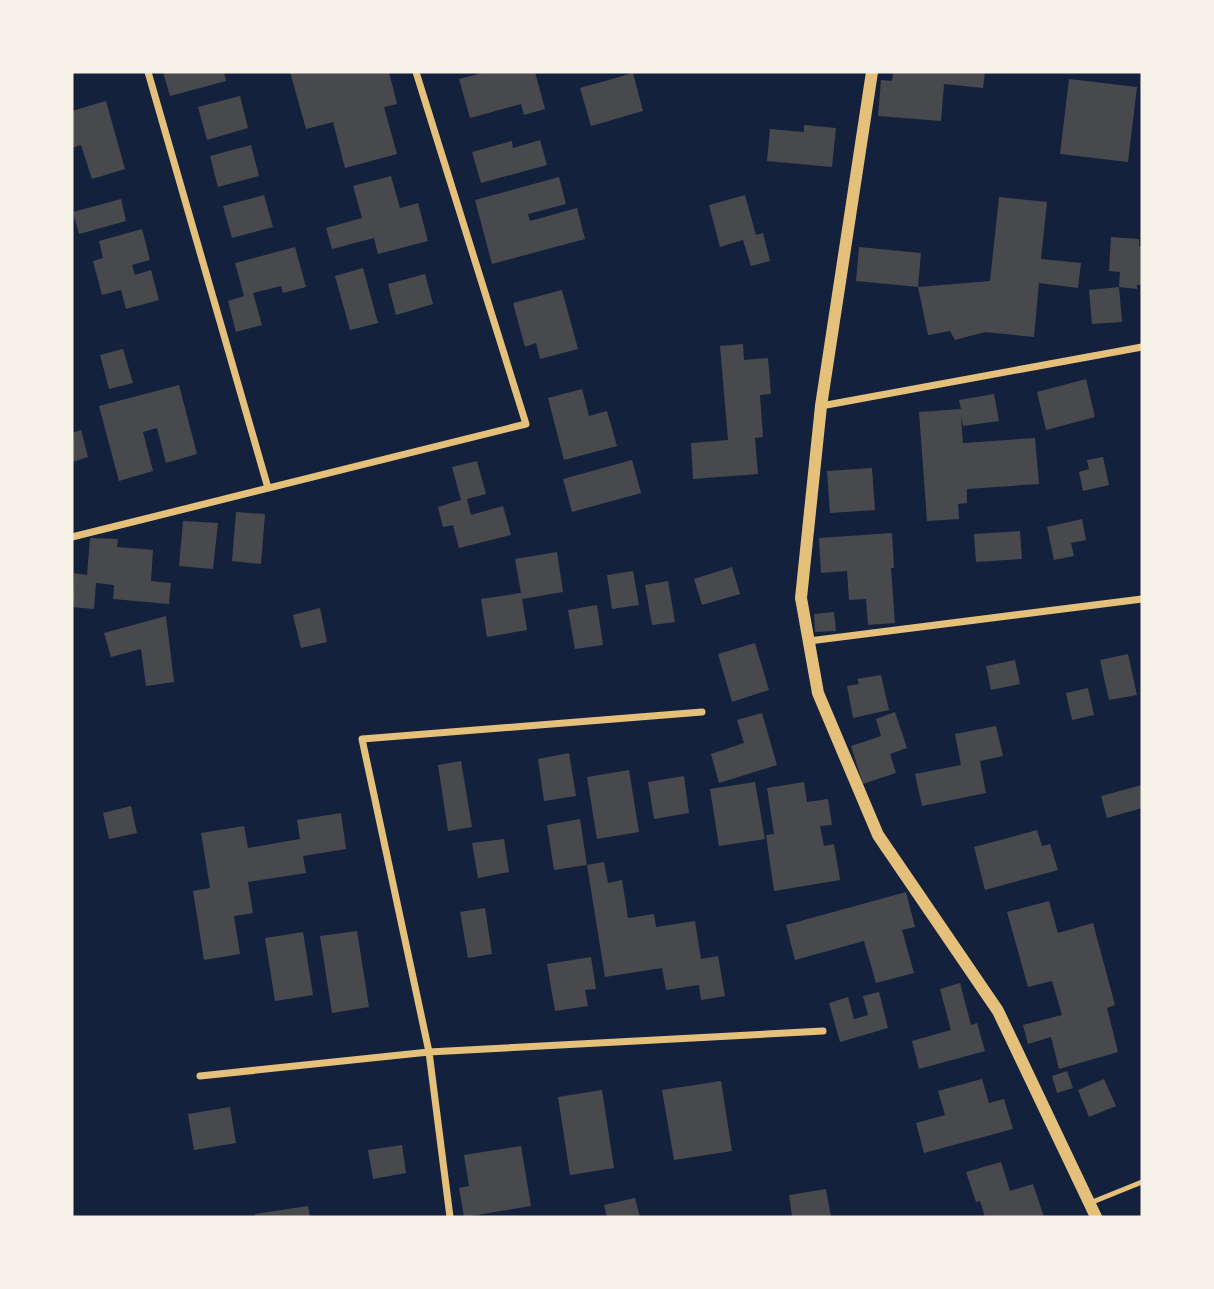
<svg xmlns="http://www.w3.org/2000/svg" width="1214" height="1289" font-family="'Varela Round',sans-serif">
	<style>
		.building { fill: #48494c }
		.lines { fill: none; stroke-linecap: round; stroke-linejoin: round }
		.service { stroke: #e5c07b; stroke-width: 5 }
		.minor { stroke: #e5c07b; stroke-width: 7 }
		.tertiary { stroke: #e5c07b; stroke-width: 12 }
	</style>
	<rect width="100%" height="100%" fill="#14213d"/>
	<path class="building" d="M163 72H224L226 81 170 96Z
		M290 72H389L397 104 384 107 397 154 345 168 333 122 306 129Z
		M486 72H535L545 109 524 115 521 104 470 118 459 79Z
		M893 72H985L983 88 944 84 941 121 878 116 881 80 892 81Z
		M633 73 643 111 591 126 580 88Z
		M1069 79 1137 87 1128 162 1060 154Z
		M240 96 248 128 207 140 198 107Z
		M106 101 125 169 92 179 81 145 72 148V111Z
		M804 125 836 128 832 167 767 161 770 129 804 132Z
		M540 140 547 165 481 183 472 152 512 141 513 148Z
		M251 145 259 176 218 187 210 156Z
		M391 176 400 208 418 203 428 241 378 254 374 238 332 249 326 228 362 218 353 186Z
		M559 177 566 204 528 214 530 221 577 208 585 239 492 264 475 200Z
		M264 195 273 227 232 238 223 206Z
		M745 195 756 235 763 233 770 261 751 266 743 240 720 247 709 205Z
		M999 197 1047 202 1041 259 1081 263 1078 288 1039 283 1034 337 985 332 955 340 950 331 928 335 918 287 990 281Z
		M121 199 126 221 79 234 73 212Z
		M142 229 150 260 132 265 135 275 151 270 159 300 126 309 121 290 102 295 93 261 103 258 99 241Z
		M1111 237 1139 239V246H1142V285H1137V289L1119 287 1120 272 1109 271Z
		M295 247 306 287 283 293 281 286 253 293 262 325 236 332 228 301 244 296 235 263Z
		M859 247 921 253 918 287 856 281Z
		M363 268 378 323 350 330 335 276Z
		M425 274 433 304 396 315 388 284Z
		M1119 287 1122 322 1092 324 1089 290Z
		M562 290 578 349 540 359 536 343 525 347 513 303Z
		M743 344 744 360 768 358 771 394 760 395 763 437 755 438 758 474 693 479 691 443 728 440 720 346Z
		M123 349 133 383 109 389 100 355Z
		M1086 379 1095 417 1046 430 1037 392Z
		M179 385 197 454 166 463 157 428 143 432 153 471 119 481 99 406Z
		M582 389 589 416 607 411 617 446 564 460 548 398Z
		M994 394 999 421 963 426 961 416 963 443 1035 438 1039 484 967 489V503L958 504 959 519 927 521 919 412 961 409 959 400Z
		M81 430 88 457 72 462V433Z
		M1103 457 1109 485 1083 491 1079 472 1089 469 1087 460Z
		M632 460 641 493 572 512 563 479Z
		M477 461 486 494 467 499 471 515 503 506 511 535 459 548 453 525 443 527 438 507 461 500 452 467Z
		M872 468 875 510 830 513 827 471Z
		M236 512 265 514 261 564 232 561Z
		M1082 519 1086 540 1071 543 1074 556 1054 560 1047 527Z
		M183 521 218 523 213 569 179 566Z
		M1020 531 1022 559 976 562 974 534Z
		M892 533 894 568H891L895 623 868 625 866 599 849 600 847 571 821 573 819 538Z
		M90 538 118 539 117 547 153 550 151 581 171 583 169 604 113 599 114 585 96 583 94 609 72 607 74 573 87 575Z
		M557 552 563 592 522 599 527 630 487 637 481 599 521 593 515 559Z
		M732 567 740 594 702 605 694 579Z
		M633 571 639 605 612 609 607 575Z
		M668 581 675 622 652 625 645 585Z
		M597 605 603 645 575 649 568 610Z
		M320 608 327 642 301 648 293 615Z
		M834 612 836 631 815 632 814 614Z
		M166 616 174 682 146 686 141 649 111 657 104 633Z
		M755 643 769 690 732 702 718 654Z
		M1128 654 1137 695 1109 700 1100 660Z
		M1015 660 1020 684 991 690 986 666Z
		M881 675 889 710 853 718 847 686 859 684 857 679Z
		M1088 688 1094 715 1072 720 1066 693Z
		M895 712 907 748 890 754 896 773 863 784 851 746 881 736 876 719Z
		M762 713 777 765 719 783 711 754 744 743 737 720Z
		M996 726 1003 756 980 761 986 793 922 806 915 774 961 765 955 734Z
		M569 753 576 796 544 801 538 759Z
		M461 761 472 827 448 831 438 765Z
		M629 770 639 832 597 839 587 777Z
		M684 776 689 813 654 819 648 782Z
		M755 782 765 839 719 846 710 789Z
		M804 782 807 802 828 799 832 825 820 826 824 846 834 844 840 880 774 891 766 835 774 834 767 788Z
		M1142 785V808L1107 818 1101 796Z
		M131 806 137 833 109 839 103 813Z
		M341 813 346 849 303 856 306 873 248 882 253 913 234 916 240 954 204 960 193 891 210 888 201 833 244 826 248 848 300 839 297 820Z
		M580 819 587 865 554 870 547 825Z
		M1037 830 1042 846 1050 844 1058 870 985 890 974 847Z
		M504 839 509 872 478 878 472 843Z
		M604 862 608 883 622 880 628 918 654 914 656 927 695 921 701 959 718 956 725 996 701 1000 699 985 666 990 662 968 605 977 587 865Z
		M906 892 915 927 902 930 914 973 876 983 864 941 795 960 786 925Z
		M1049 901 1058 933 1093 923 1115 1005 1107 1008 1118 1052 1059 1069 1051 1037 1028 1044 1023 1025 1062 1015 1052 981 1028 987 1007 912Z
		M485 908 492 954 468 958 460 912Z
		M357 931 369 1007 332 1013 320 936Z
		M303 932 313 995 275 1001 265 938Z
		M591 957 596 989 585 990 588 1006 555 1011 547 964Z
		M960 983 971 1025 977 1023 985 1051 919 1069 912 1041 951 1030 940 989Z
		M879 992 888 1028 840 1042 829 1003 848 997 854 1019 868 1015 863 996Z
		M1067 1071 1073 1088 1057 1093 1052 1076Z
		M982 1079 989 1103 1004 1099 1013 1129 924 1153 916 1123 945 1115 938 1091Z
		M1104 1079 1116 1106 1089 1117 1078 1090Z
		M721 1081 732 1151 674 1160 662 1090Z
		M602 1090 614 1168 570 1175 558 1097Z
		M230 1107 236 1143 194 1150 188 1114Z
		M402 1145 406 1173 373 1179 368 1150Z
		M521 1146 531 1206 464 1217 459 1188 469 1186 464 1155Z
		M1001 1162 1010 1191 1033 1184 1044 1217H985L980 1201 976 1202 966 1172Z
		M826 1189 831 1217H792L789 1195Z
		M635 1198 640 1217H607L604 1205Z
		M308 1206 310 1217H255V1214Z"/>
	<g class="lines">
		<path class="service" d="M1090 1203 1142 1182"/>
		<path class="minor" d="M148 72 268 488
			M821 406 1142 347
			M72 537 526 424 416 72
			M809 641 1142 599
			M200 1076 429 1052 823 1031
			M450 1217 429 1052 362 739 702 712"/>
		<path class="tertiary" d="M872 72 821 406 801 598 818 693 878 835 998 1011 1096 1217"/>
	</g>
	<rect width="1214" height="1289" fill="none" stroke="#f6f1e7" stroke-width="147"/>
</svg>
